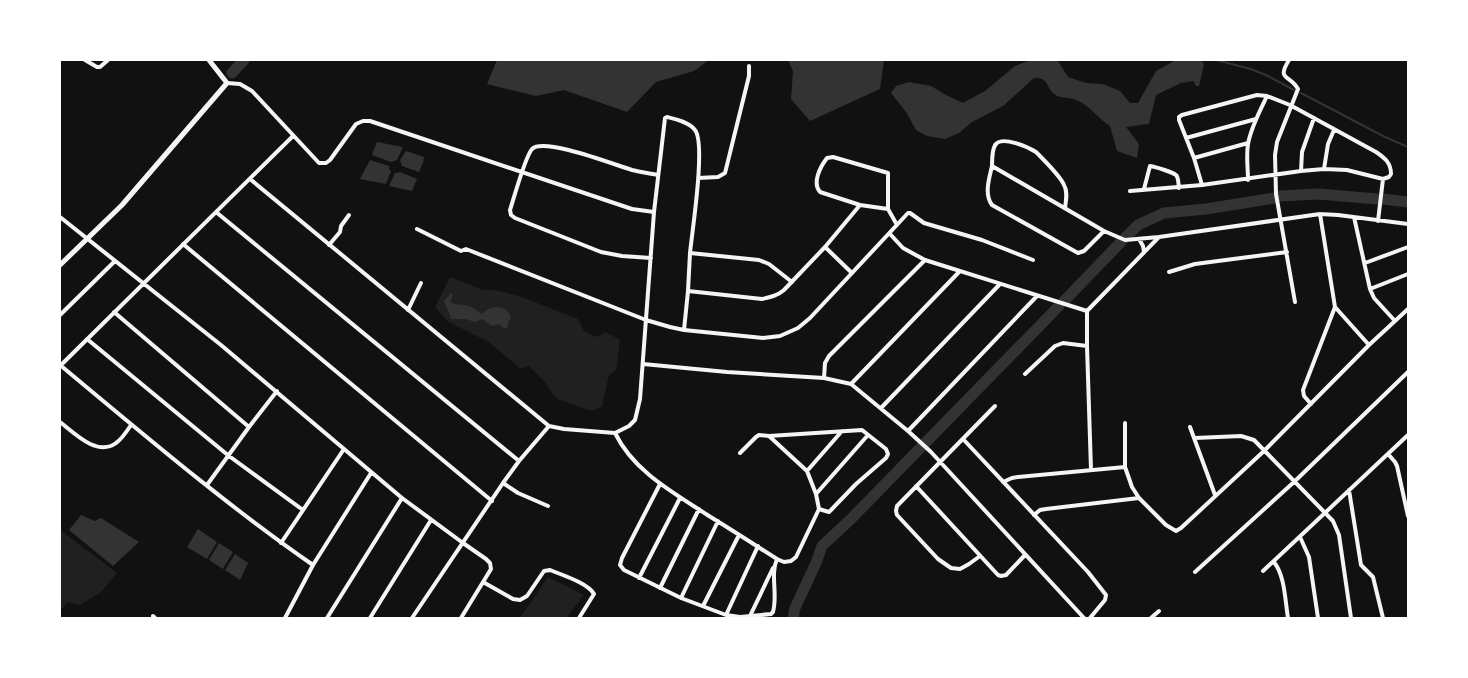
<svg xmlns="http://www.w3.org/2000/svg" width="1468" height="678" font-family="'Fira Sans Condensed',sans-serif">
	<style>
		.green { fill: #202020 }
		.water { fill: #333 }
		.lines { fill: none; stroke-linecap: round; stroke-linejoin: round }
		.stream { stroke: #333; stroke-width: 2 }
		.river { stroke: #333; stroke-width: 11 }
		.minor { stroke: #f5f5f5; stroke-width: 4 }
		.tertiary { stroke: #f5f5f5; stroke-width: 5 }
	</style>
	<rect width="100%" height="100%" fill="#111"/>
	<path class="green" d="M450 277 483 290H495L519 296 578 319 584 331 597 337 606 332 620 340 616 370 609 375 602 406 592 411 558 399 552 393 544 381 529 366 521 369 489 342 447 321 435 307Z
		M60 530 117 573 101 592 80 605 68 602 60 611Z
		M548 577 584 595 566 618H520Z"/>
	<path class="water" d="M497 60H709L694 71 656 82 627 112 564 90 536 96 487 84Z
		M788 60H884L880 89 810 121 791 99 793 71Z
		M1176 60H1201L1204 64 1199 86H1196L1194 81 1181 83 1156 95 1149 124 1126 127 1139 144 1137 158 1117 151 1110 126C1098 119 1090 105 1076 100 1070 97 1060 99 1054 94 1045 86 1050 78 1034 78L1003 106 972 122 959 133 945 139 927 136 916 130 906 112 891 93 896 86 909 82 931 86 946 95 963 103 985 91 1015 66 1028 61H1058L1068 77 1086 83 1103 84 1120 91 1130 103H1138L1156 71Z
		M377 142 403 147 397 160 391 162 372 155Z
		M406 151 424 157 423 163 419 172 402 166 400 160Z
		M370 160 389 166V170L391 171 386 184 360 179Z
		M400 172 417 179 412 191 389 186 395 173H398Z
		M451 293 453 295 450 302C455 305 456 304 462 305 469 305 477 310 482 314 491 305 507 304 511 318L508 323 507 329 504 328 499 324 492 326 482 319 475 322 465 319H451C450 313 446 307 444 301Z
		M81 515 95 521 101 518 139 542 113 566 69 530Z
		M198 529 217 542 207 559 187 547Z
		M219 543 233 552 223 569 209 560Z
		M235 554 248 563 240 580 225 570Z"/>
	<g class="lines">
		<path class="stream" d="M1216 60 1251 69 1268 76 1294 90
			M1301 93 1385 137 1408 147"/>
		<path class="river" d="M232 73 244 60
			M1280 196 1318 194 1377 199
			M1383 199 1408 202
			M1125 238 1138 225 1164 213 1206 209 1274 198
			M1064 301 1121 242
			M793 618 795 608 816 563 822 546 851 519 1059 306"/>
		<path class="minor" d="M85 60 97 67H100L108 60
			M1289 60C1276 81 1290 74 1298 89L1277 142 1275 155 1276 194 1295 302
			M227 83 240 84 252 91 319 163H326L330 160 356 124 363 121H370L632 209 654 212
			M1186 138 1256 119
			M992 166C989 179 984 194 992 205L1078 253 1084 251 1104 231
			M1324 169 1328 144 1334 130
			M1301 171 1302 152 1314 118
			M698 178 718 177 725 173 749 76V66
			M250 179 549 426 564 429 615 433 629 426 635 420 640 399 654 212 665 118 667 117C675 119 689 122 695 130 706 144 692 232 690 253
			M1248 180C1248 168 1246 156 1248 144 1251 127 1260 111 1267 96
			M1202 185 1194 158 1248 143
			M1144 189 1150 166C1156 167 1172 172 1176 175 1179 178 1178 184 1179 188
			M1130 191 1202 185 1301 171 1324 169 1347 170 1383 179 1389 177 1391 174C1391 163 1385 158 1376 152L1290 105 1267 96 1257 95 1182 115 1179 117V120L1194 158
			M1065 208C1066 200 1068 192 1064 185 1061 177 1042 158 1036 152 1028 147 1003 136 996 144 992 148 992 160 992 166L1104 231 1125 240 1159 237 1320 214 1338 215 1408 224
			M888 209 860 205 820 192C812 183 820 167 827 158L833 157 888 173V209L897 225
			M216 212 519 461
			M1320 214 1335 307
			M60 217 221 345 402 498 463 543 486 559 490 563 491 569 461 618
			M1354 217 1370 289 1374 298 1395 321
			M1378 221 1383 179
			M417 229 461 251 466 249 646 320 670 327 684 330 763 338 780 336 798 328 810 318 908 213H910L924 223 982 240 1033 260
			M890 234 903 248 925 260 1087 311
			M1139 239 1143 246 1144 252
			M183 244 492 501
			M329 245 340 232 341 226 349 215
			M825 247 852 273
			M651 258 622 256 601 252 515 218 511 215 510 210C514 198 525 157 532 149 544 137 615 165 632 170 640 172 649 173 658 175
			M1365 263 1408 247
			M1169 272 1195 264 1287 252
			M792 282 769 264 759 260 690 253 688 291 762 299C771 297 777 296 784 290L825 247 860 205
			M1370 289 1408 274
			M1335 307 1369 345
			M408 310 421 283
			M1087 311V346L1091 470
			M1087 311 1159 237
			M114 312 249 427
			M60 315 115 261
			M684 330 688 291
			M87 339 229 456 303 510
			M643 364 727 372 824 378 851 384 908 431 931 452 1084 618
			M60 365C143 434 225 504 313 565
			M60 366 293 136
			M1025 374 1055 346 1063 343 1087 346
			M824 378 825 363 829 356 925 260
			M851 384 959 272
			M1311 404 1304 396 1303 390 1335 307
			M881 408 1000 284
			M60 422C74 433 97 457 116 443 122 439 127 431 131 425
			M1125 423V467L1132 487 1139 498 1166 525 1176 531 1181 528 1264 451 1369 345 1408 309
			M1190 427 1215 495
			M908 431 1037 296
			M615 433C634 472 674 493 709 516 732 530 755 545 777 559L784 562 791 561 796 557 819 509 816 494 807 471 769 436 862 430 886 449 888 454 886 458 856 484 832 509 829 512 819 509
			M1195 438 1241 436 1254 440 1333 521 1339 535 1351 618
			M963 439 1088 572 1106 595 1105 600 1090 618
			M740 453 756 437 759 435 769 436
			M1388 454 1395 462 1397 466 1408 516
			M807 471 842 431
			M1003 482 1012 478 1018 477 1125 467
			M503 483 518 493 548 506
			M660 484 622 558 620 565 624 570 681 598 726 615 740 617 771 614 773 612C778 594 770 575 777 559
			M207 485 249 427 277 391
			M916 486 998 575 1001 576 1006 575 1025 555
			M1349 490 1361 565 1373 577 1383 618
			M816 494 868 435
			M1034 515 1040 510 1046 509 1139 498
			M1300 537 1309 557 1318 618
			M281 543 344 449
			M980 556 969 564 960 569 951 568 938 559 897 515 896 511 897 506 995 406
			M1274 562C1285 576 1285 600 1288 618
			M1263 571 1408 435
			M1195 572 1294 482 1408 372
			M639 578 680 498
			M483 582 513 599 520 600 527 596 544 571 550 570C562 575 588 583 594 594L579 618
			M660 588 699 509
			M681 598 718 521
			M703 606 739 535
			M726 615 758 546
			M153 616 155 618
			M750 616 773 568
			M285 618 313 565 371 473
			M327 618 402 498
			M370 618 431 520
			M412 618 503 483 519 461 549 426
			M1151 618 1159 611"/>
		<path class="tertiary" d="M60 265 122 205 227 83 209 60"/>
	</g>
	<rect width="1468" height="678" fill="none" stroke="#ffffff" stroke-width="122"/>
</svg>
